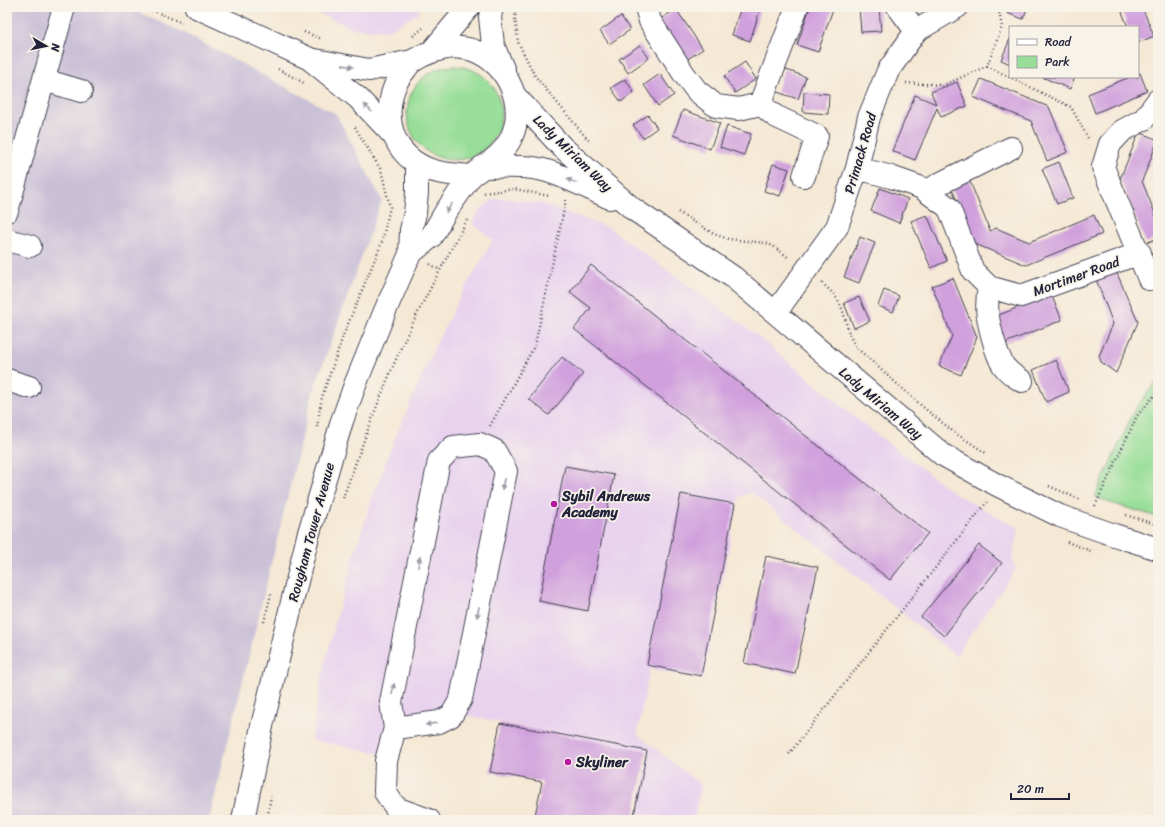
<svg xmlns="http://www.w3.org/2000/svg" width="1165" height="827" font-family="Sriracha,sans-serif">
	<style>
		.built { fill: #e8d2ee }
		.industrial { fill: #c9bfd7 }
		.green { fill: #98de98; stroke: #5d806a }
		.building { fill: #d0a0dd }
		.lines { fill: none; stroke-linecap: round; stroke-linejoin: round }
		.minor-casing { stroke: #424052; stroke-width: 24 }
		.path { stroke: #424052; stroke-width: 2.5; stroke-dasharray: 1 3; stroke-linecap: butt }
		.minor { stroke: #fff; stroke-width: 22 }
		.oneway { fill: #9c9ca7 }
		.poi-dot { fill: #b5179e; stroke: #f7f3e8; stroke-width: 1.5 }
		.labels { text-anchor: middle; stroke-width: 3.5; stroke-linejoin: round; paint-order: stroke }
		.street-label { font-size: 14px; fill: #22223b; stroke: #f7f3e8 }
		.poi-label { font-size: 14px; font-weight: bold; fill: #22223b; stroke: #f7f3e8; text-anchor: start }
	</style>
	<rect width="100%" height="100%" fill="#f7f3e8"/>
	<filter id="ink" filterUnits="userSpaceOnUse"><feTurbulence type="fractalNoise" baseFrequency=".025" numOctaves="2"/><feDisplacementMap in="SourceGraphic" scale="8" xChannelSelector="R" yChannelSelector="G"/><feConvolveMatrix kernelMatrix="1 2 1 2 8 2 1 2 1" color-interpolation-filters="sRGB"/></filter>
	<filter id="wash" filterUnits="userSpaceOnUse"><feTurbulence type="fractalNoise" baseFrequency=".012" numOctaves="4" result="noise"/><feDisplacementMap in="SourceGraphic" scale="16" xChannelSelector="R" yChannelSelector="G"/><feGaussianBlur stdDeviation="0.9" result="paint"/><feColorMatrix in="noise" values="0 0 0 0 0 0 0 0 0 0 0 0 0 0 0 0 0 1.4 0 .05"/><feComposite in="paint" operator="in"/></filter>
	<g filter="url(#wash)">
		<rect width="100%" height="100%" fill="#f5e8d4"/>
		<path class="built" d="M303 7H421L418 13 388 31 355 29Z
			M501 198 540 203 609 228 754 333 867 427 957 495 1019 528 1012 560 1016 569 956 656 751 492 739 497 703 679 650 669 637 734 701 785 694 820H675L638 813 649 752 464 715 411 735 405 742 397 757 311 740 322 676 336 620 351 565 368 511 387 457 433 350 459 299 493 240 472 223 477 214 483 207 494 199Z"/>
		<path class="industrial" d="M7 7H127L184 33 336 114 382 200 313 392 209 820H7Z"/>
		<path class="green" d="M407 113a47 47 0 1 1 94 0a47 47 0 1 1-94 0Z
			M1158 380V517L1107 502 1095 496 1135 409Z"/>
		<g id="blocks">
			<path class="building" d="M741 7H761L750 41 732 35Z
				M810 7H828L833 9 818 52 797 45Z
				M859 7H879L881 31 861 32Z
				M1010 7H1028L1023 19 1007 13Z
				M1120 7H1142L1154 36 1138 43V27H1128Z
				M676 9 703 49 686 60 659 20Z
				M621 16 630 30 609 44 600 31Z
				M1010 39V64L1001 60Z
				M640 45 649 58 628 73 619 59Z
				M745 62 756 79 735 93 724 76Z
				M784 69 806 77 798 99 777 92Z
				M1140 73 1147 91 1095 113 1088 94 1130 77H1138V74Z
				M660 74 674 95 658 106 644 85Z
				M1042 77H1075L1070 89Z
				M625 79 634 92 621 102 611 88Z
				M981 79 1049 107 1068 152 1047 161 1031 121 973 97Z
				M957 82 967 106 941 117 937 108 915 160 892 151 915 95 936 104 931 92Z
				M804 92 829 94 828 114 803 112Z
				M683 110 720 123 710 149 673 135Z
				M648 115 657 128 643 138 633 125Z
				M727 126 751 134 744 155 720 147Z
				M1139 132 1158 140 1142 181 1158 221V238L1146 243 1120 179Z
				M1059 162 1073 198 1057 204 1042 169Z
				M773 164 789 169 780 196 764 191Z
				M967 174 990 231 996 228 1029 242 1094 215 1102 234 1026 265 975 244 949 182Z
				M880 188 908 199 899 223 871 211Z
				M927 215 947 261 931 268 911 221Z
				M860 237 875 243 859 283 844 277Z
				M591 265 928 533 890 580 574 329 591 308 570 292Z
				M1116 271 1138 322 1116 373 1101 362 1099 356 1113 324 1096 279Z
				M953 278 977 337 961 375 939 366 952 336 932 286Z
				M884 290 899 296 893 312 878 306Z
				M1051 294 1062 320 1005 343 994 317Z
				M859 297 870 321 854 328 844 303Z
				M562 357 583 374 549 415 529 399Z
				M1056 360 1069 392 1046 402 1033 370Z
				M565 466 614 475 588 611 539 601Z
				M681 494 735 504 701 676 647 665Z
				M979 545 1002 563 944 636 921 617Z
				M766 556 818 567 795 674 744 663Z
				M500 723 647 751 633 820H534L542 782 490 772Z"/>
		</g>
	</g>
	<g filter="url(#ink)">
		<use href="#blocks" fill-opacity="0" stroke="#424052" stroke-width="1"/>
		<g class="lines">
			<defs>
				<path id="minor" d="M196 7 310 59 369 70 412 61
					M492 7 490 17 493 45 504 71
					M646 7 650 21 684 74 697 91 716 106 739 109 760 104 797 7
					M898 7 916 31
					M453 47C460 48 468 48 475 51 507 64 527 104 511 138 503 155 486 165 471 176 452 174 434 174 418 164 385 145 381 97 405 70 407 67 410 63 413 61 426 52 438 49 453 47Z
					M433 50 469 7
					M312 61 358 98 394 136
					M44 80 81 91
					M515 96 562 147 633 209 733 277 943 455 997 485 1060 516 1114 535 1158 549
					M760 104 775 116 817 136 804 176
					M482 167C504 167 527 165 547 171 569 178 590 189 610 198
					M857 168 891 177 922 188 949 208 973 271 989 287 1021 296 1140 253
					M927 192 939 184 1011 148
					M7 211 64 7
					M7 240 30 246
					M410 254 431 237 446 211 471 176
					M1149 279 1103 167 1110 144 1122 131 1144 119 1158 100
					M989 287C985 308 988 322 994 342 996 350 999 358 1003 365 1008 372 1015 377 1022 381
					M776 312 837 227 857 168 869 117 888 71 916 31 957 7
					M7 380 29 387
					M395 728 439 722 451 716 461 699 506 471 494 450 480 444 453 447 439 461 391 702 395 728 386 761 385 792 396 808 429 820
					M243 820 262 726 308 536 342 421 355 385 385 311 410 254 411 230 415 213 417 193V164"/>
			</defs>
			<use href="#minor" class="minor-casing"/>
			<path class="path" d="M145 7 182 23
				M517 7 515 17 518 42 535 76 589 141
				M304 32 322 39
				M413 36 423 28
				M987 66 1071 107 1089 140
				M278 69 304 83
				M906 83 944 85 987 66 1002 27 998 7
				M484 193 514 189 550 196
				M678 212 714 234 728 239 766 243 773 246 789 258
				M430 264 440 270
				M822 283C828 289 835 294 839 302 848 319 845 335 859 350L923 407 955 433 986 453
				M490 426 535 345 566 200
				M317 427 322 397 343 336 382 242 390 207 381 170 355 127
				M1049 486 1081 500
				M343 498C361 448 379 398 400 350 420 306 444 263 467 220
				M1095 506 1137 416 1158 391
				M1126 515 1158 525
				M1067 542 1091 551
				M264 622 271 594
				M789 754 987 502
				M267 820 271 796"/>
			<use href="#minor" class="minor"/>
		</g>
		<defs><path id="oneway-solid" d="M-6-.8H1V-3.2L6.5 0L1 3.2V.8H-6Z"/></defs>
		<g class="oneway">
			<use href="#oneway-solid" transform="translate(348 66) rotate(11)"/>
			<use href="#oneway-solid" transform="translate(368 108) rotate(-135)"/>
			<use href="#oneway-solid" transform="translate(572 181) rotate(-158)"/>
			<use href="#oneway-solid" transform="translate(449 208) rotate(124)"/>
			<use href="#oneway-solid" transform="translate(503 484) rotate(101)"/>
			<use href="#oneway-solid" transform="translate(419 562) rotate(-79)"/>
			<use href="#oneway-solid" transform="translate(478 612) rotate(101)"/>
			<use href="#oneway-solid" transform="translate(393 689) rotate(-79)"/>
			<use href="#oneway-solid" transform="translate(431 724) rotate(171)"/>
		</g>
	</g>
	<g class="poi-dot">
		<circle cx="554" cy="504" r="4"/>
		<circle cx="568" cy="762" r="4"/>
	</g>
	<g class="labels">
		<g class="street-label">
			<text transform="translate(573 153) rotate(44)" y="5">Lady Miriam Way</text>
			<text transform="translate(860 153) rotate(-74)" y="5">Primack Road</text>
			<text transform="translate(1076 276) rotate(-20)" y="5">Mortimer Road</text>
			<text transform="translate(881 403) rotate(40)" y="5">Lady Miriam Way</text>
			<text transform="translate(311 532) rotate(-75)" y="5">Rougham Tower Avenue</text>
		</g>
		<g class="poi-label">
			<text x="562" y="501">Sybil Andrews<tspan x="562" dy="16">Academy</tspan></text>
			<text x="576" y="767">Skyliner</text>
		</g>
	</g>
	<rect width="1165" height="827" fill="none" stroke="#f7f3e8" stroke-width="24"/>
	<rect x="1009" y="26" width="130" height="52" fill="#f7f3e8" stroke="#a29fa3"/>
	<rect x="1017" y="39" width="20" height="6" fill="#ffffff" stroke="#a29fa3"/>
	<text x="1045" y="46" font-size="12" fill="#22223b">Road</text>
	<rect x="1017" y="56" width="20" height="12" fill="#98de98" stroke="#a29fa3"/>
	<text x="1045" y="66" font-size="12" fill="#22223b">Park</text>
	<g transform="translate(46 46) rotate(99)" stroke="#f7f3e8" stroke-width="3" paint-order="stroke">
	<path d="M0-3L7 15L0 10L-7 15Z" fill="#22223b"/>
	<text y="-6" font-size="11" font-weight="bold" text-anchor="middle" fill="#22223b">N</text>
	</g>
	<path d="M1011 793v6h58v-6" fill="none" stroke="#22223b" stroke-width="2"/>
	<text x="1017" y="793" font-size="12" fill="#22223b" stroke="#f7f3e8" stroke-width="3" paint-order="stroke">20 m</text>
</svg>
